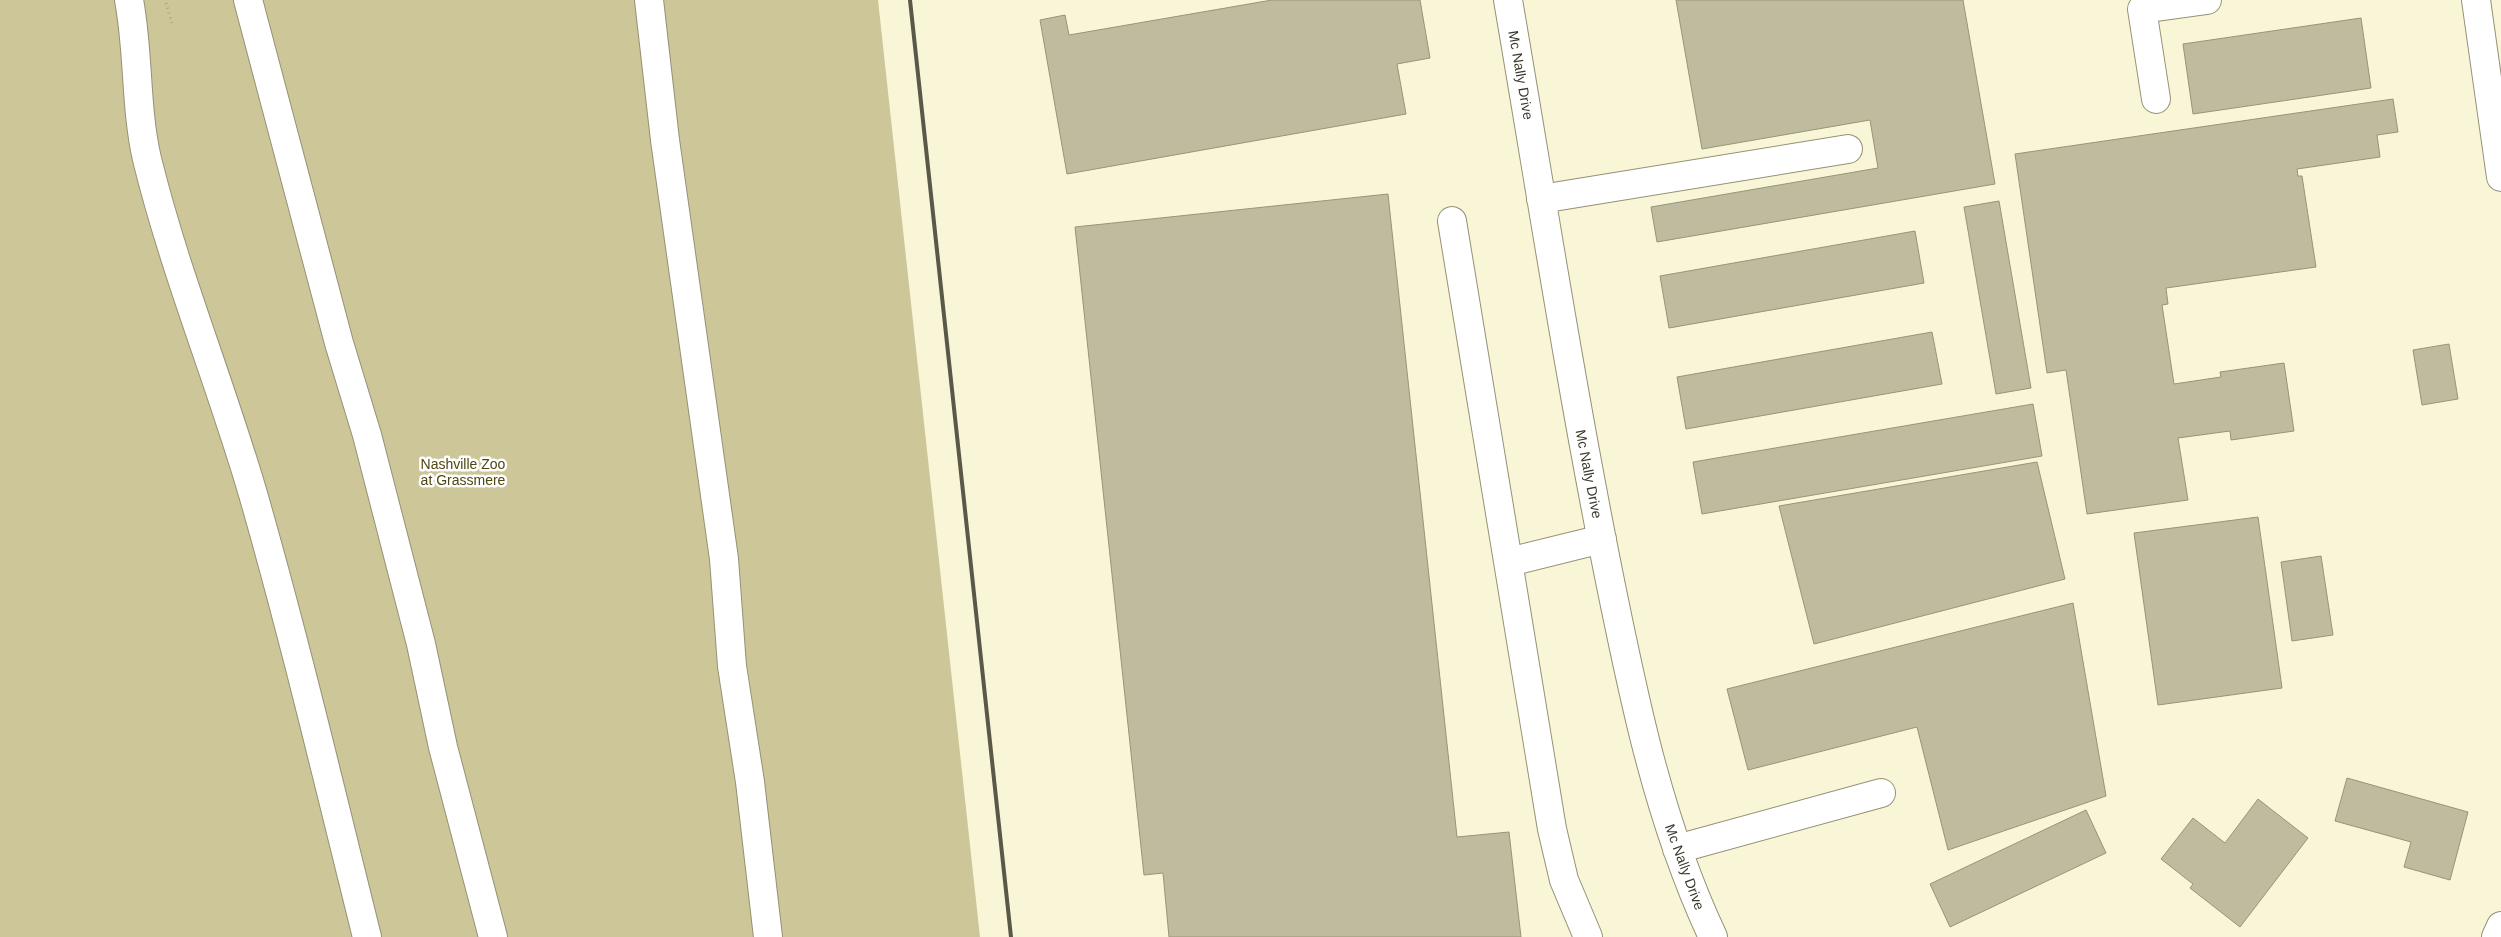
<svg xmlns="http://www.w3.org/2000/svg" width="2501" height="937" font-family="Arial,sans-serif">
	<style>
		.green { fill: #cdc698 }
		.building { fill: #bfbb9f; stroke: #989479 }
		.lines { fill: none; stroke-linecap: round; stroke-linejoin: round }
		.minor-casing { stroke: #959176; stroke-width: 30 }
		.path { stroke: #a7a58e; stroke-width: 3; stroke-dasharray: 1 4; stroke-linecap: butt }
		.minor { stroke: #fff; stroke-width: 28 }
		.rail { stroke: #595849; stroke-width: 4 }
		.labels { text-anchor: middle; stroke-width: 5; stroke-linejoin: round; paint-order: stroke }
		.street-label { font-size: 14px; fill: #3a392d; stroke: #fff }
		.park-label { font-size: 14px; fill: #4e4611; stroke: #fff }
	</style>
	<rect width="100%" height="100%" fill="#f9f5d7"/>
	<path class="green" d="M0 0H878L980 937H0Z"/>
	<path class="building" d="M1272 0H1420L1430 58 1397 64 1406 114 1067 174 1040 20 1065 15 1069 35Z
		M1676 0H1963L1995 184 1657 242 1651 207 1878 168 1870 120 1702 149Z
		M2361 18 2371 88 2193 114 2183 44Z
		M2393 99 2398 132 2377 135 2380 157 2297 169 2298 176H2302L2316 267 2166 288 2168 304 2162 305 2174 384 2221 377 2220 372 2284 363 2294 431 2231 440 2230 431 2178 438 2188 500 2087 514 2066 370 2047 373 2015 154Z
		M1388 194 1457 837 1509 832 1521 937H1169L1163 873 1144 875 1075 227Z
		M1999 201 2031 388 1996 394 1964 207Z
		M1915 231 1924 283 1669 328 1660 276Z
		M1932 332 1942 384 1686 429 1677 377Z
		M2449 344 2458 399 2422 405 2413 350Z
		M2033 404 2042 456 1702 514 1693 462Z
		M2037 462 2065 579 1814 644 1779 506Z
		M2258 517 2282 688 2158 705 2134 533Z
		M2321 556 2333 635 2292 641 2281 562Z
		M2073 603 2106 796 1948 850 1917 727 1748 770 1727 689Z
		M2347 778 2468 812 2450 880 2404 867 2411 842 2335 821Z
		M2258 799 2308 838 2240 927 2190 888 2193 884 2161 859 2193 818 2225 843Z
		M2086 810 2106 853 1950 927 1930 884Z"/>
	<g class="lines">
		<defs>
			<path id="minor" d="M129 0C139 53 135 107 147 159 175 273 220 381 253 494 295 640 330 789 367 937
				M248 0 339 343 367 435 421 644 443 747 493 937
				M649 0 665 140 724 559 732 666 750 782 768 937
				M1508 0C1540 187 1569 375 1606 561 1632 690 1657 818 1713 937
				M2476 0 2501 177
				M2156 99 2142 9 2207 0
				M1541 199 1848 149
				M1452 221 1552 829 1564 880 1588 937
				M1509 562 1602 539
				M1677 849 1881 793
				M2496 937 2501 926"/>
		</defs>
		<use href="#minor" class="minor-casing"/>
		<path class="path" d="M166 3 172 23"/>
		<use href="#minor" class="minor"/>
		<path class="rail" d="M910 0 1011 937"/>
	</g>
	<g class="labels">
		<g class="street-label">
			<text transform="translate(1521 75) rotate(80)" y="5">Mc Nally Drive</text>
			<text transform="translate(1589 474) rotate(79)" y="5">Mc Nally Drive</text>
			<text transform="translate(1685 867) rotate(70)" y="5">Mc Nally Drive</text>
		</g>
		<g class="park-label">
			<text x="463" y="469">Nashville Zoo<tspan x="463" dy="16">at Grassmere</tspan></text>
		</g>
	</g>
</svg>
